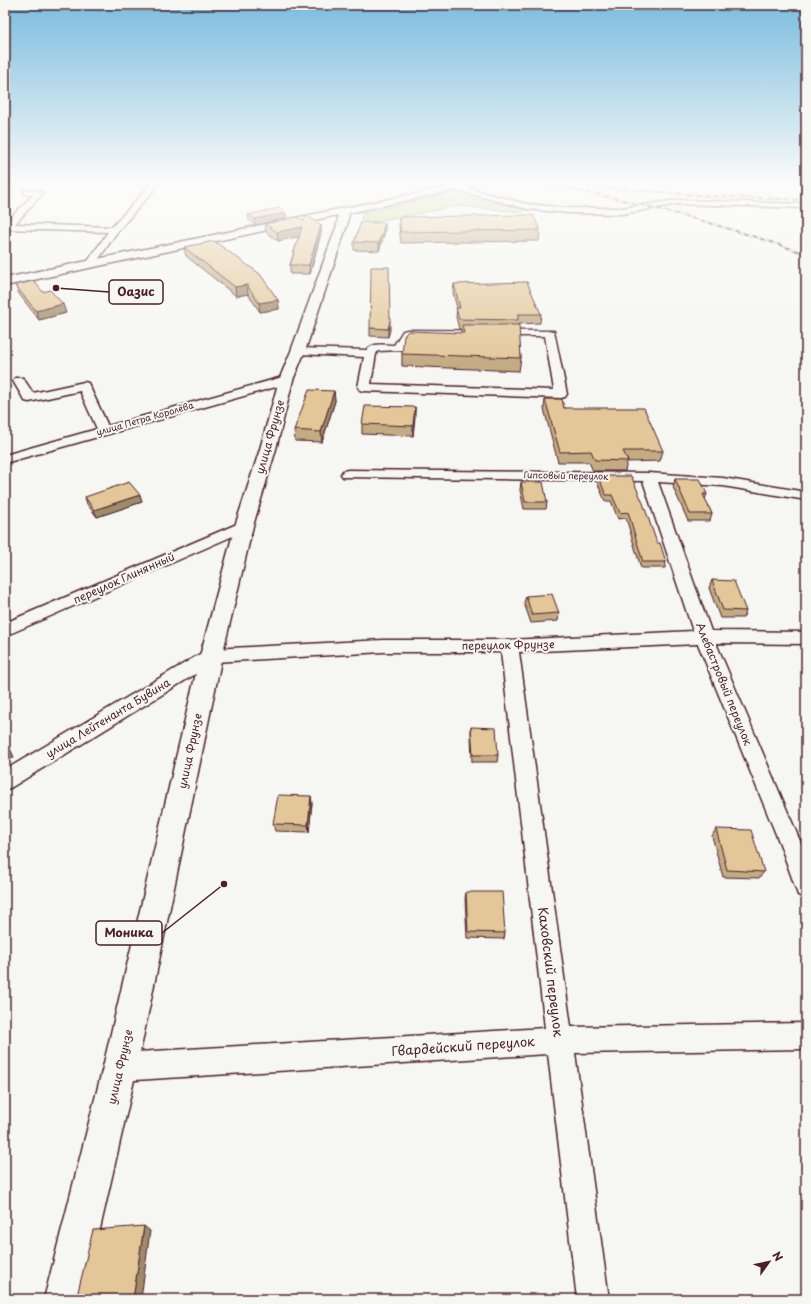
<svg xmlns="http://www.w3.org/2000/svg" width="811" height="1304" font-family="'Playpen Sans',sans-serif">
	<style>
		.green { fill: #bfd389; stroke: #84795a }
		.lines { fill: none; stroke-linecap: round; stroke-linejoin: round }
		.minor-casing { stroke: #4a1f2b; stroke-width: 3 }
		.major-casing { stroke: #4a1f2b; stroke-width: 3 }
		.minor { fill: #f6f6f2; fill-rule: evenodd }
		.major { fill: #f6f6f2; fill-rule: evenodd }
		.rail-casing { stroke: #4a1f2b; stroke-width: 2 }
		.rail { stroke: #f6f6f2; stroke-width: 1.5; stroke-dasharray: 4.5; stroke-linecap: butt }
		.wall { fill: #c3ab83; stroke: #4a1f2b }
		.shaded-wall { fill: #9f8b6a; stroke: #4a1f2b }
		.building { fill: #e3c798; stroke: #4a1f2b }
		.labels { text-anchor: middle; stroke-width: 4; stroke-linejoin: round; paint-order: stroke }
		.far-street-label { font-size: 9px; fill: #4a1f2b; stroke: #f6f6f2 }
		.street-label { font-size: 11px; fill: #4a1f2b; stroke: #f6f6f2 }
		.near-street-label { font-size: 13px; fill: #4a1f2b; stroke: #f6f6f2 }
		.leader { fill: none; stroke: #4a1f2b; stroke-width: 1.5 }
		.callout-dot { fill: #4a1f2b; stroke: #f6f6f2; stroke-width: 1.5 }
		.callout { fill: #f6f6f2; stroke: #4a1f2b; stroke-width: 1.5 }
		.callout-label { font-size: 12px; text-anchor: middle; font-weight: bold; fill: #4a1f2b }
	</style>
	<rect width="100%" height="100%" fill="#f6f6f2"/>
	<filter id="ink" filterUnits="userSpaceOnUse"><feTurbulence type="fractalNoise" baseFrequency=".025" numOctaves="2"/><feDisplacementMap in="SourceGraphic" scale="8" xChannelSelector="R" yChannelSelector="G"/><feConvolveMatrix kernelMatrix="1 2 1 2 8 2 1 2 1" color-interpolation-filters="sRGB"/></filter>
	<g filter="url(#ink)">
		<path class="green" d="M466 190 527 206 521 212 459 206 360 224 363 213Z"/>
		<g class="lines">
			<defs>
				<path id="minor" d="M152 183H160L117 232 94 266H88L86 264 108 232 5 229V223L33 195 24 194V190L39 191 43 193 15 224 112 227Z
					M469 183 473 185 466 188 527 204 568 208H622L678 200 806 204V208L678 204 622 214 568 213 527 209 456 190 344 214 340 211 344 208Z
					M407 330 554 331 567 394 565 397 561 398 364 391 360 390 358 387 364 357 298 354 294 353 292 351 294 349 298 348 367 350C374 342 384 345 394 345L403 331ZM411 336H545L554 390 371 384 376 354 378 351 402 350Z
					M286 376 290 377 292 380 290 383 5 463V455L97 429 80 391 29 402 25 401 23 398 13 381 15 378H23L33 393 84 382 88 383 108 426Z
					M348 470 649 473 723 478 806 492V500L723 486 658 482 711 631 806 632V644L716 643 806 855V898L798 895 780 844 698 644 519 652 571 1027 806 1023V1049L575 1053 609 1299H577L548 1054 120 1081 110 1077 106 1067 110 1057 120 1053 545 1028 501 652H383L215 662 12 787 5 790V770L205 651 211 649 383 640H509L693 631 643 481 343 477 341 474 343 471Z
					M244 521 249 523 252 526 249 529 5 636V623Z"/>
				<path id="major" d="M344 208 349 211 347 225 305 351 293 380 276 449 253 526 222 656 137 1067 84 1299H44L103 1067 200 656 235 526 260 449 279 380 291 351 337 225 338 215 5 286V278Z"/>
			</defs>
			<use href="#minor" class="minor-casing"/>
			<use href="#major" class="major-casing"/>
			<use href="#minor" class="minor"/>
			<use href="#major" class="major"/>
			<defs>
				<path id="rail" d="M538 183C630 199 718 223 806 254
					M583 186 711 196 806 200"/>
			</defs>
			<use href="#rail" class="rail-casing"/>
			<use href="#rail" class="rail"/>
		</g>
		<path class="wall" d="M248 215 287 218 255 225 249 220Z
			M399 217 540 230 539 241 401 243 399 227Z
			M304 221 321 225V233L310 274H290V265L299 236 278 241 266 232 265 224Z
			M385 231 379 251 354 250V242Z
			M184 247 278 300 279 309 260 312 248 294 236 296 186 256Z
			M454 284 541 314 540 323 518 324 521 358 519 371 402 366V354L461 333V329H459L456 317 457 308 453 293Z
			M15 285 43 292 66 313 39 320 19 294Z
			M370 328 390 329 388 337 370 336Z
			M334 391 335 401 322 442 295 441 294 430Z
			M545 399 663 451 660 461 627 462 625 471H593L589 462H558L544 409Z
			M415 407 413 436 362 434V424Z
			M598 476 657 543 666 562 665 568H641L626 518 618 519 611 501H605L597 482Z
			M675 479 707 494 705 499 712 514 710 521H688L673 487Z
			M521 482 547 502 546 509H524L520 490Z
			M140 495 142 502 97 517 87 504 85 497Z
			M712 580 746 611 743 618H720L709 588Z
			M526 596 559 613 558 621 531 623 524 603Z
			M471 727 498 755 497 762H472L471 735Z
			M312 803 309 832 275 831 273 824Z
			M716 829 764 872 759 878 723 877 712 836Z
			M466 892 505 933 504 939 467 938 465 899Z"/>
		<path class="shaded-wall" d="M286 213 287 218 255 225V219Z
			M385 223V231L379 251V243Z
			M321 225V233L310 274 309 265Z
			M302 227 303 236 278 241 277 232Z
			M247 285 248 294 236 296 235 287Z
			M278 300 279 309 260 312 259 303Z
			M63 304 66 313 39 320 36 311Z
			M390 321V329L388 337V329Z
			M334 391 335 401 322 442 321 432Z
			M415 407V417L413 436V426Z
			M140 495 142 502 97 517 94 510Z
			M5 738 14 757 5 761Z
			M311 796 312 803 309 832 308 825Z
			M144 1226 150 1231 141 1299H133Z"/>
		<path class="building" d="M279 208 286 213 255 219 248 215Z
			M306 215 321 225 309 265H290L302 227 277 232 265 224 297 217 304 221Z
			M533 215 540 230 401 232 399 217Z
			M361 222 385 223 379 243 354 242Z
			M214 241 260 274 278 300 259 303 247 285 235 287 184 247Z
			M371 267H389L390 321 388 329 370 328Z
			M34 281 43 292 50 290 63 304 36 311 15 285Z
			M527 282 541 314H518V320L459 319 456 308H460L454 284Z
			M462 325H519L521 358 402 354 404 336 408 331 464 333Z
			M309 390 334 391 321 432 294 430Z
			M545 399H562L564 408H644L663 451H623L628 461 595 460 591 451 560 452Z
			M365 406 415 407 413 426 362 424Z
			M598 476H631L643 503 657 543H660L666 562H643L628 512 620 513 612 495H606Z
			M675 479H700L707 494H703L712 514H690Z
			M129 482 140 495 94 510 85 497Z
			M521 482H543L547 502H525Z
			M712 580 734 581 746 611 723 610Z
			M552 594 559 613 532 615 526 596Z
			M471 727 496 728 498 755H473Z
			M5 739 10 750 5 752Z
			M278 795 311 796 308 825 273 824Z
			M716 829 751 830 764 872 727 870Z
			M466 892H502L505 933 468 932Z
			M144 1226 133 1299H74V1297L77 1296 93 1230Z"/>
	</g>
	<linearGradient id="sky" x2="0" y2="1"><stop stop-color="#7bbcde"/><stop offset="0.5" stop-color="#fbfbf9"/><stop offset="1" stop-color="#fbfbf9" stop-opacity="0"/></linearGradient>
	<rect width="811" height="365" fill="url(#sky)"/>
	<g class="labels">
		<g class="far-street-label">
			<text transform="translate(145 419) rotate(-16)" y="3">улица Петра Королёва</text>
			<text transform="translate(566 476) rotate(1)" y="3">Гипсовый переулок</text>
		</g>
		<g class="street-label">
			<text transform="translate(270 437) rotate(-74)" y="4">улица Фрунзе</text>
			<text transform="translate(124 578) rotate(-24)" y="4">переулок Глинянный</text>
			<text transform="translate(508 645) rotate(-1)" y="4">переулок Фрунзе</text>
			<text transform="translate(724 684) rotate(68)" y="4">Алебастровый переулок</text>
			<text transform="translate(108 718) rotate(-31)" y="4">улица Лейтенанта Бувина</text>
			<text transform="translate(190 751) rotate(-78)" y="4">улица Фрунзе</text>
			<text transform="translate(120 1067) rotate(-77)" y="4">улица Фрунзе</text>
		</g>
		<g class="near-street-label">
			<text transform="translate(551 972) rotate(83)" y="5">Каховский переулок</text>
			<text transform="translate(463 1046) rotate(-4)" y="5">Гвардейский переулок</text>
		</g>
	</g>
	<path class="leader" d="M56 288L109 292M224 884L162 933"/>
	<g class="callout-dot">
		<circle cx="56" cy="288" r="4"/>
		<circle cx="224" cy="884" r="4"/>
	</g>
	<g class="callout">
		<rect x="109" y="280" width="54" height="24" rx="4"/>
		<rect x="96" y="921" width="66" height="24" rx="4"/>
	</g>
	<g class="callout-label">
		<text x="136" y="296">Оазис</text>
		<text x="129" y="937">Моника</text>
	</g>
	<rect width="811" height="1304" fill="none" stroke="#f6f6f2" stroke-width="20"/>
	<rect x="10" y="10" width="791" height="1284" fill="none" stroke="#4a1f2b" stroke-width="1.5" filter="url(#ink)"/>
	<g transform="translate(769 1262) rotate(57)" stroke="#f6f6f2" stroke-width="3" paint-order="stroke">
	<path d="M0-3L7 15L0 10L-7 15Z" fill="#4a1f2b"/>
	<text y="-6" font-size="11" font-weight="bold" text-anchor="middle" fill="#4a1f2b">N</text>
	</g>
</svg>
